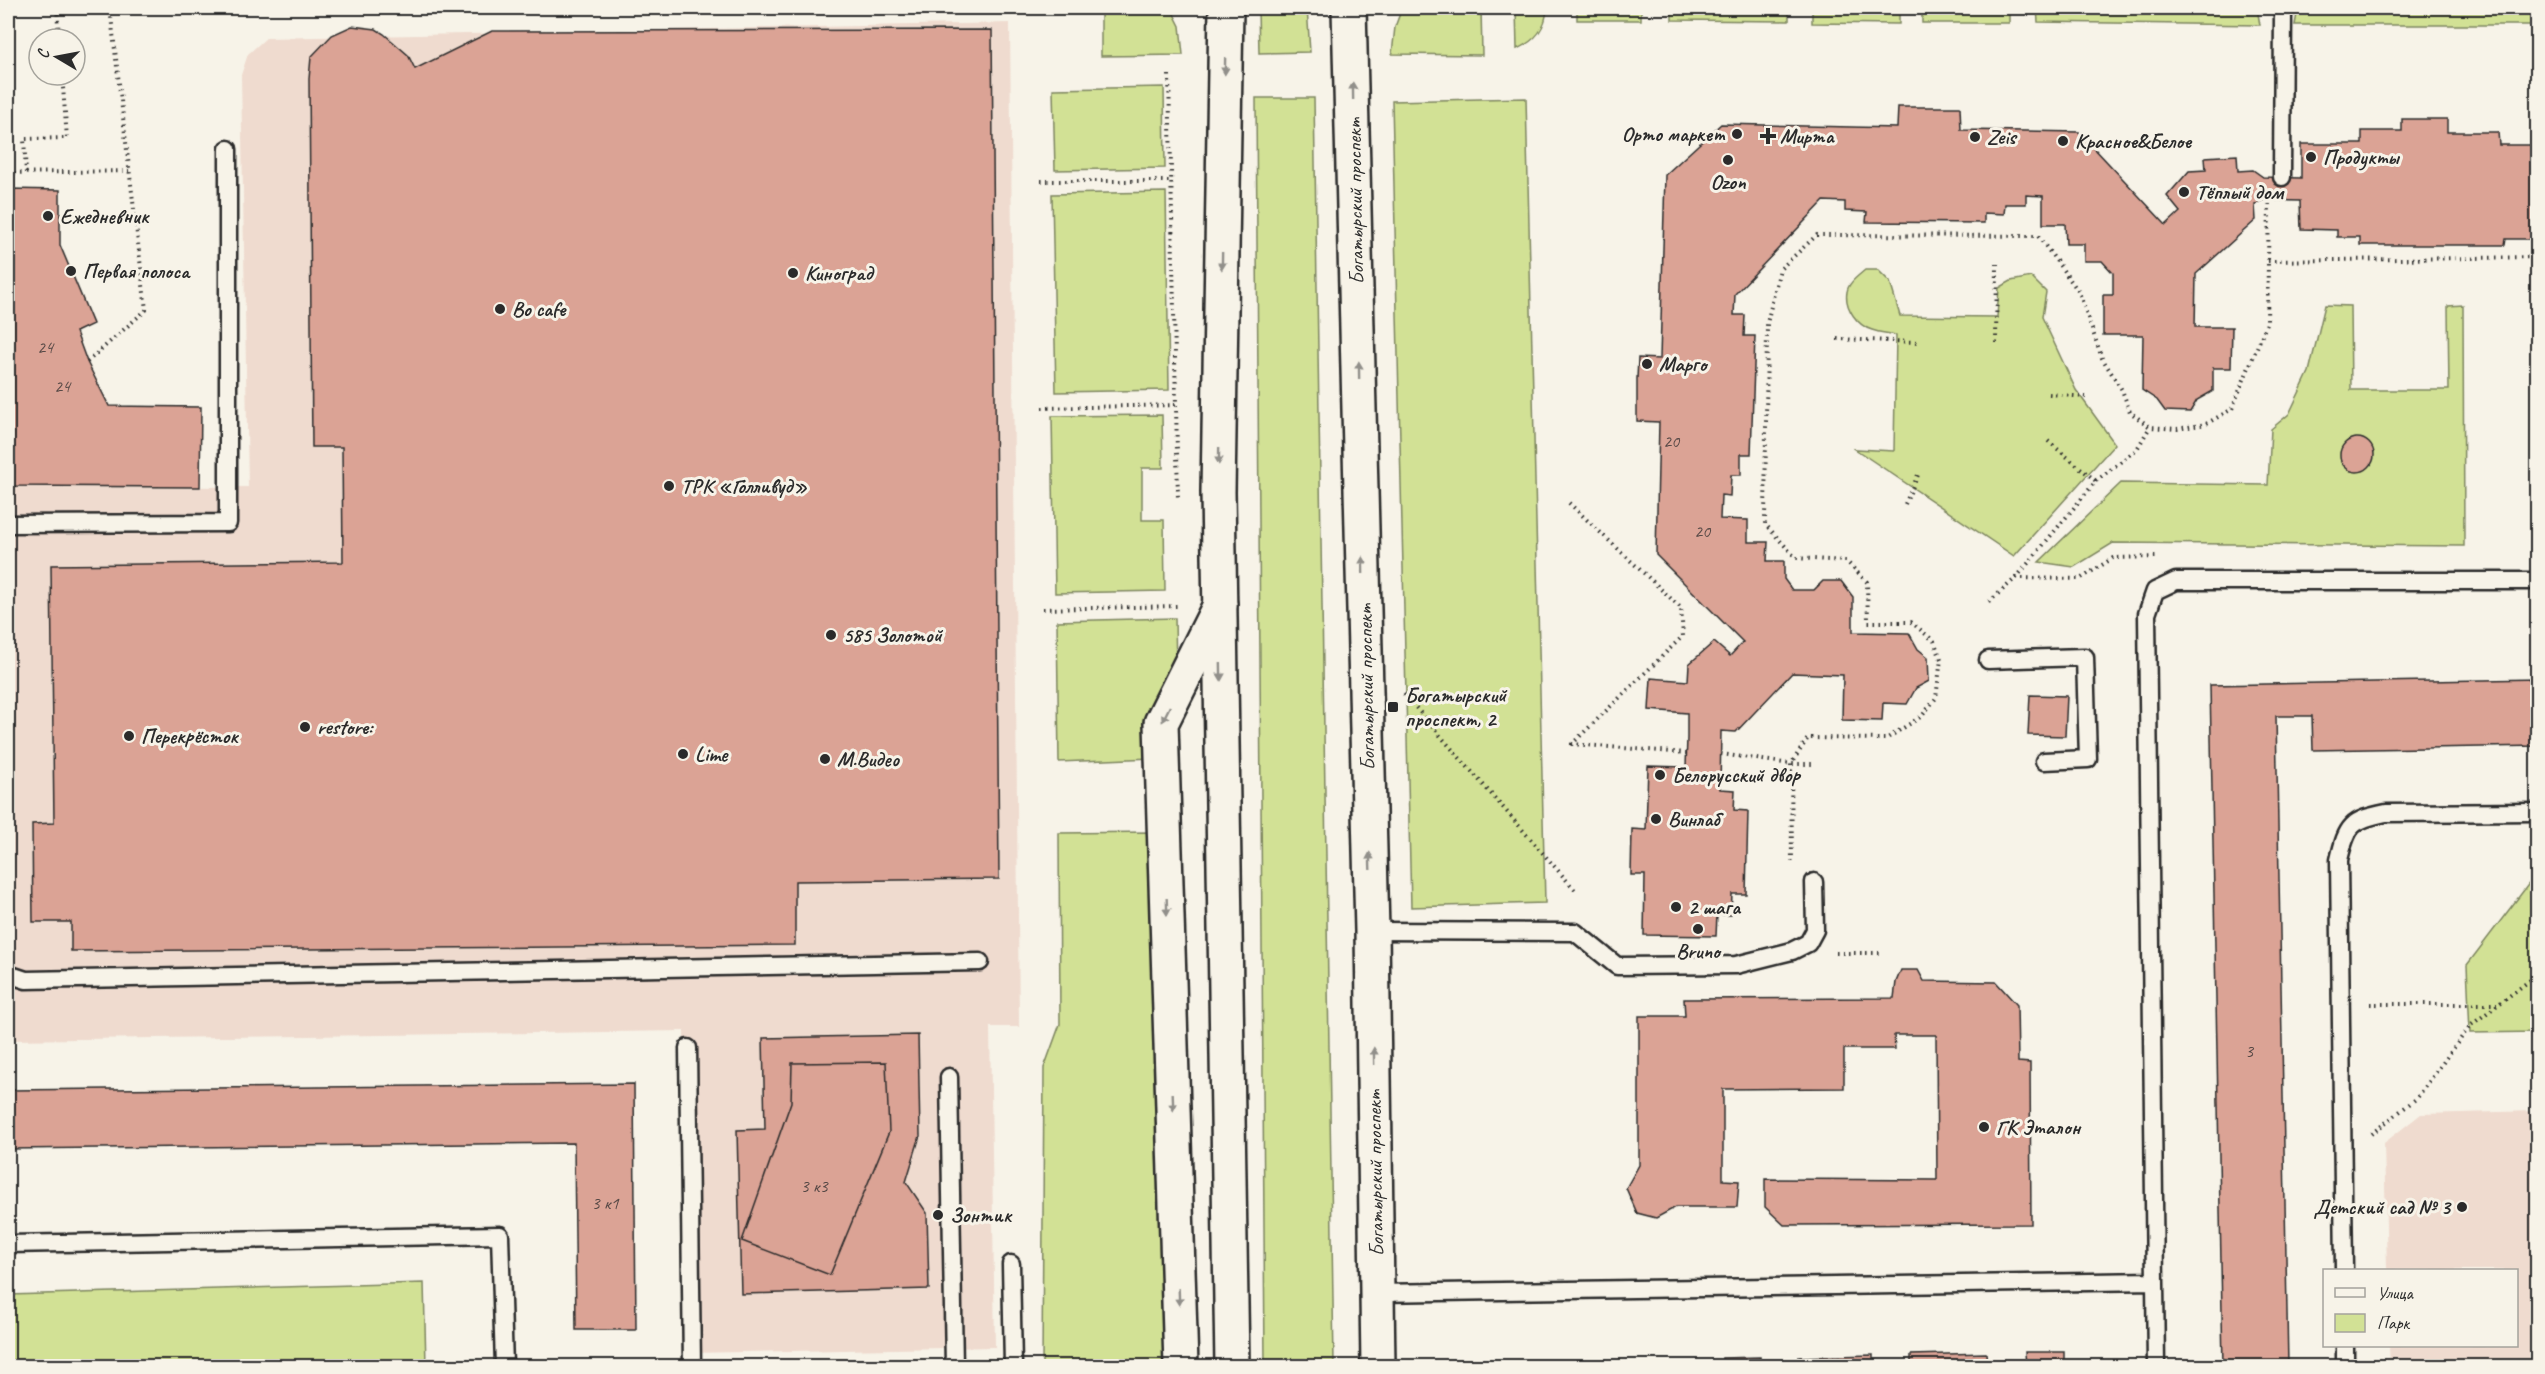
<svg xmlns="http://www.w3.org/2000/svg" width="2545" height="1374" font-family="Caveat,sans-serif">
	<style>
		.built { fill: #efdbcf }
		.green { fill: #d2e195; stroke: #7e8660; stroke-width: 1.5 }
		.building { fill: #dba395; stroke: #2b2b2b; stroke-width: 1.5 }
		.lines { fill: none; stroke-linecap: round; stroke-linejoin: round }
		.service-casing { stroke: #2b2b2b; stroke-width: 21 }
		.minor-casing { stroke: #2b2b2b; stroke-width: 38 }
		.secondary-casing { stroke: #2b2b2b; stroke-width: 38 }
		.path { stroke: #2b2b2b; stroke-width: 4; stroke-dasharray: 1.5 4.5; stroke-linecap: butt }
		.service { stroke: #f7f3e8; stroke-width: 16 }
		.minor { stroke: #f7f3e8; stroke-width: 33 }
		.secondary { stroke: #f7f3e8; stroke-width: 33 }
		.oneway { fill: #918f8a }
		.poi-dot { fill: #2b2b2b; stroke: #f7f3e8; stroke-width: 2 }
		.labels { text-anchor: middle; stroke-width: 6; stroke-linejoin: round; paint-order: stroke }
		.number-label { font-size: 18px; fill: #574946 }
		.poi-label { font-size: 21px; font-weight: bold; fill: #2b2b2b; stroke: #f7f3e8; text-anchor: start }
		.street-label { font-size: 21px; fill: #2b2b2b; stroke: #f7f3e8 }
	</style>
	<rect width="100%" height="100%" fill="#f7f3e8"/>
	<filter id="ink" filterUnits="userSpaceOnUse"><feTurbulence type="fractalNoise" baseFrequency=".0167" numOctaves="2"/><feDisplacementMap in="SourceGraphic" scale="12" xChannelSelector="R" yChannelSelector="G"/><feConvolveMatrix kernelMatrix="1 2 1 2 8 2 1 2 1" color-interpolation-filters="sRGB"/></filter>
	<g filter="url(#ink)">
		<path class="built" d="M1010 23 1019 1027H990L995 1347 688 1353 684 1031 8 1040V486L248 487 241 75 248 54 266 38Z
			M2537 1111V1366H2390L2389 1346H2516V1270H2387L2384 1143 2421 1114Z"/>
		<path class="green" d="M1101 8H1171L1180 26 1183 55 1101 56Z
			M1258 8H1307L1310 52 1259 53Z
			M1402 8H1481L1482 55 1392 54 1395 27Z
			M1516 8H1547C1546 29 1535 41 1517 49Z
			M1577 8H1641V20H1577Z
			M1672 8H1789V21L1672 20Z
			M1812 8H1899V24L1812 23Z
			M1922 8H2009V23H1922Z
			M2037 8H2257L2260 25 2038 22Z
			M2298 8H2537V25H2295Z
			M1164 87 1165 168 1055 170 1053 89Z
			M1256 98H1314L1334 1364 1265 1365Z
			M1526 98 1545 903 1411 907 1392 101Z
			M1166 192 1169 390 1056 392 1052 194Z
			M1865 270H1878L1890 282 1900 316 1997 317 1999 288 2011 281 2031 277 2046 292 2042 317 2076 390 2115 444 2014 556 1855 449 1894 451 1896 335C1889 333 1880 333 1872 330 1858 326 1844 308 1847 292 1848 283 1858 276 1865 270Z
			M2325 305 2350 306 2351 390H2449L2448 306 2463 305 2464 546 2113 543 2074 567 2039 562 2121 483 2268 485 2271 429 2289 414 2309 372Z
			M1162 415 1163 468H1142V520H1164L1165 591 1055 593 1052 416Z
			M1175 618 1176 673 1152 758 1059 762 1057 621Z
			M1154 832 1166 1366H1042L1044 1068 1060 1024 1059 833Z
			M2537 873V1032L2470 1033 2467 965Z
			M424 1283 426 1366H8V1295Z"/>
		<path class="building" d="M352 26 376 29 384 34 408 55 415 69 492 31 992 30 999 879 795 881V945L71 951V922H33L32 824 54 823 51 565 343 562 342 447H312L309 79 311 57 332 35Z
			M1898 107H1960L1961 130 2079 132 2166 225 2180 212 2167 196 2189 171 2206 170 2205 157 2237 155 2238 171 2253 170 2263 177 2301 178V144H2362V131H2402V119H2447V132H2498L2499 145H2538V231H2531V239H2506L2505 245H2360V237H2337V230L2301 229 2300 201 2263 200 2255 205 2256 220 2196 274 2195 327H2232L2231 368H2213V391L2197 400 2190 412 2165 411 2157 400 2142 390 2143 335H2103V295H2113V273L2102 261H2084V244H2066L2065 224H2043V196L2026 195V204H2005L2004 214 1984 213V223L1866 222 1867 212 1845 211V202L1824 201 1735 294 1734 315H1745L1744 336H1755L1751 454H1741V475H1731L1730 496 1721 495 1720 519 1748 520V542H1768L1767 561H1784V579L1792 590H1814L1823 581H1841L1853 597V632L1909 633 1918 649 1928 657 1929 681 1916 688 1907 704 1883 703 1882 721 1842 720 1843 675 1792 673 1736 732 1721 731 1720 789 1735 790 1734 810 1748 811 1746 894H1732L1731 915H1717L1716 936 1644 935 1645 875H1631L1632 829 1646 830 1648 766 1686 767 1687 738V713L1649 710 1651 678 1688 681 1689 664 1714 642 1730 656 1743 642 1656 555 1659 422 1637 421V379L1638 358 1660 359 1665 175 1721 124 1897 128Z
			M8 189 60 190V245L93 324 76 332 87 362 109 406 201 407 200 487 8 486Z
			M2340 455a17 17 0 1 1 34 0a17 17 0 1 1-34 0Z
			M2538 679V746L2313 750 2312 716H2276L2288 1366H2223L2210 685Z
			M2030 695 2067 696 2065 736 2028 735Z
			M1901 970H1918L1924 981 1996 982 2017 1005 2018 1062 2030 1063 2031 1224 1784 1225 1765 1207V1179L1937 1180 1936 1035H1894L1895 1049H1844V1088L1723 1089V1180L1739 1181 1737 1207H1676L1656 1218 1637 1213 1626 1188 1639 1165V1016H1685L1684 999 1894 998 1896 982Z
			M918 1035 920 1136 906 1182 927 1213 929 1289 741 1294 737 1130 765 1129 763 1038Z
			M886 1062 889 1132 830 1275 742 1241 791 1102 792 1063Z
			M634 1084 636 1330H576L574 1143 8 1149V1090Z
			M2025 1352H2064V1366H2006H2026Z
			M1986 1353 1987 1366H1911V1355Z
			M1873 1355V1366H1799V1357Z
			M1760 1357V1366H1722V1358Z"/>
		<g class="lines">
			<defs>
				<path id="service" d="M2282 177 2283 8
					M8 524 228 523V149
					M1988 660 2085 657 2088 759 2044 761
					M1372 931 1575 932 1617 966 1736 965 1792 951 1808 943 1815 930 1814 882
					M8 974 26 980 980 962
					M688 1048 692 1366
					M949 1077 954 1366
					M8 1244 500 1235 504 1366
					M1011 1264 1013 1366
					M2344 1270 2339 860C2347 825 2351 820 2386 813L2538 812
					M1377 1293 2155 1281
					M2345 1346V1366
					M2156 1366 2147 614 2155 591 2176 581H2538"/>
				<path id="minor" d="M1181 1366 1161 723 1220 605"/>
				<path id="secondary" d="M1226 8 1218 492 1232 1366
					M1349 8 1372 931 1378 1366"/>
			</defs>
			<use href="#service" class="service-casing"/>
			<use href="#minor" class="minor-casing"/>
			<use href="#secondary" class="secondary-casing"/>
			<path class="path" d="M57 8 59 39
				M1169 75 1178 499
				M8 173 129 171
				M26 173 24 139 67 138 62 75
				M1041 181H1171
				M2268 261 2538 257
				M1837 339 1919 342
				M1996 343 1997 264
				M87 362 146 310 110 8
				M2049 394 2086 397
				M1042 408 1176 405
				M2048 441 2096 481
				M1569 503 1681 608 1683 636 1572 744 1686 753
				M1905 504 1918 475
				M2016 578 2080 579 2113 558 2156 557
				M1989 602 2016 578 2096 481 2137 449 2150 427
				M1043 609 1180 606
				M1404 694 1575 890
				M1721 754 1791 764H1813
				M1792 862 1791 764 1808 738 1886 739 1922 716 1936 698 1941 659 1934 641 1911 622H1868L1867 582 1846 561 1796 558 1765 524 1767 323 1780 269 1817 235 2038 236 2079 292 2102 358 2122 390 2130 412 2150 427 2177 429 2206 424 2232 409 2267 323 2269 201
				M1836 953H1881
				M2370 1004H2497
				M2371 1134 2417 1098 2470 1026 2538 974"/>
			<use href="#service" class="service"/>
			<use href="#minor" class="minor"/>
			<use href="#secondary" class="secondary"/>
		</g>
		<defs><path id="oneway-solid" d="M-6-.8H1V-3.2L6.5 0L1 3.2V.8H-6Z" transform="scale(1.5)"/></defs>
		<g class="oneway">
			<use href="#oneway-solid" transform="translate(1225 66) rotate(91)"/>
			<use href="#oneway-solid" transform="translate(1353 91) rotate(-91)"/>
			<use href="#oneway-solid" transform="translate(1222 261) rotate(91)"/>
			<use href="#oneway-solid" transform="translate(1359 370) rotate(-91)"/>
			<use href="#oneway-solid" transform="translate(1219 456) rotate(91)"/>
			<use href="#oneway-solid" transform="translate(1363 565) rotate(-91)"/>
			<use href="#oneway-solid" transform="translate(1221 672) rotate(89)"/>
			<use href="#oneway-solid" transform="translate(1166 714) rotate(116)"/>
			<use href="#oneway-solid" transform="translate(1370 861) rotate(-92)"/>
			<use href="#oneway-solid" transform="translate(1167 907) rotate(88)"/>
			<use href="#oneway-solid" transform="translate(1374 1056) rotate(-91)"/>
			<use href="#oneway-solid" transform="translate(1173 1102) rotate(88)"/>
			<use href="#oneway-solid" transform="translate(1179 1297) rotate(88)"/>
		</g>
	</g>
	<g class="poi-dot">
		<circle cx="1737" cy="134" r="6"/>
		<path d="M1765 127h6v6h6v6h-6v6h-6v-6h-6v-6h6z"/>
		<circle cx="1975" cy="137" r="6"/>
		<circle cx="2063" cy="141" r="6"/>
		<circle cx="2311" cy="157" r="6"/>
		<circle cx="1728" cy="160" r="6"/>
		<circle cx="2184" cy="192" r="6"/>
		<circle cx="48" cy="216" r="6"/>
		<circle cx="71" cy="271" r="6"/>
		<circle cx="793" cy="273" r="6"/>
		<circle cx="500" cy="309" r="6"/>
		<circle cx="1647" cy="364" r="6"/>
		<circle cx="669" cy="486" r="6"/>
		<circle cx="831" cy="635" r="6"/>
		<rect x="1387" y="701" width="12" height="12" rx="3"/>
		<circle cx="305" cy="727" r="6"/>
		<circle cx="129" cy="736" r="6"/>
		<circle cx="683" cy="754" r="6"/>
		<circle cx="825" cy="759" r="6"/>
		<circle cx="1660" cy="775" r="6"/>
		<circle cx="1656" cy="819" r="6"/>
		<circle cx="1676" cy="907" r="6"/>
		<circle cx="1698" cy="929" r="6"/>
		<circle cx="1984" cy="1127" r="6"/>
		<circle cx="2462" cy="1207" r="6"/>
		<circle cx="938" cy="1215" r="6"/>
	</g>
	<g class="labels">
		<g class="number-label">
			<text x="45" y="353">24</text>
			<text x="62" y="392">24</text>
			<text x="1671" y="447">20</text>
			<text x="1702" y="537">20</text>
			<text x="2249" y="1057">3</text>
			<text x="814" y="1192">3 к3</text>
			<text x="605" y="1209">3 к1</text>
		</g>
		<g class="poi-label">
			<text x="1725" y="141" text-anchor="end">Орто маркет</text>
			<text x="1780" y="143">Мирта</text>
			<text x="1987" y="144">Zeis</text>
			<text x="2075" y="148">Красное&amp;Белое</text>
			<text x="2323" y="164">Продукты</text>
			<text x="1728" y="189" text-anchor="middle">Ozon</text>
			<text x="2196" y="199">Тёплый дом</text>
			<text x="60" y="223">Ежедневник</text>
			<text x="83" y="278">Первая полоса</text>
			<text x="805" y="280">Киноград</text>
			<text x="512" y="316">Bo cafe</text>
			<text x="1659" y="371">Марго</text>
			<text x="681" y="493">ТРК «Голливуд»</text>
			<text x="843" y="642">585 Золотой</text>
			<text x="1405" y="702">Богатырский<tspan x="1405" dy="24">проспект, 2</tspan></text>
			<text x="317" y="734">restore:</text>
			<text x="141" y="743">Перекрёсток</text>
			<text x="695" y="761">Lime</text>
			<text x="837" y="766">М.Видео</text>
			<text x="1672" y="782">Белорусский двор</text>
			<text x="1668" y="826">Винлаб</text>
			<text x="1688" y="914">2 шага</text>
			<text x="1698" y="958" text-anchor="middle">Bruno</text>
			<text x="1996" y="1134">ГК Эталон</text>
			<text x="2450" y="1214" text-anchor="end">Детский сад № 3</text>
			<text x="950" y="1222">Зонтик</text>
		</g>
		<g class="street-label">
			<text transform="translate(1355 201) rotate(-91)" y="7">Богатырский проспект</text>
			<text transform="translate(1366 687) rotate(-91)" y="7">Богатырский проспект</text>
			<text transform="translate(1375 1173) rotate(-91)" y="7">Богатырский проспект</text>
		</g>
	</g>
	<rect width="2545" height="1374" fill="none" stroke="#f7f3e8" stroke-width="30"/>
	<rect x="15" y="15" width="2515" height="1344" fill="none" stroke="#2b2b2b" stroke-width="2" filter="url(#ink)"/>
	<rect x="2323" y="1269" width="195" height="78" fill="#f7f3e8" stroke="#a5a39c" stroke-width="1.5"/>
	<rect x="2335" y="1288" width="30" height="9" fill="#f7f3e8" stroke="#a5a39c" stroke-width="1.5"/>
	<text x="2377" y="1299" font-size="18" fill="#2b2b2b">Улица</text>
	<rect x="2335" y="1314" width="30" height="18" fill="#d2e195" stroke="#a5a39c" stroke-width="1.5"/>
	<text x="2377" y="1329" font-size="18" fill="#2b2b2b">Парк</text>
	<g transform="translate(57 57) rotate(280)"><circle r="28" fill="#f7f3e8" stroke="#a5a39c" stroke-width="1.5"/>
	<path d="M0-4.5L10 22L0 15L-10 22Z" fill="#2b2b2b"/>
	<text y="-9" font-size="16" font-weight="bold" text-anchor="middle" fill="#2b2b2b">С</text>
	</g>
</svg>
